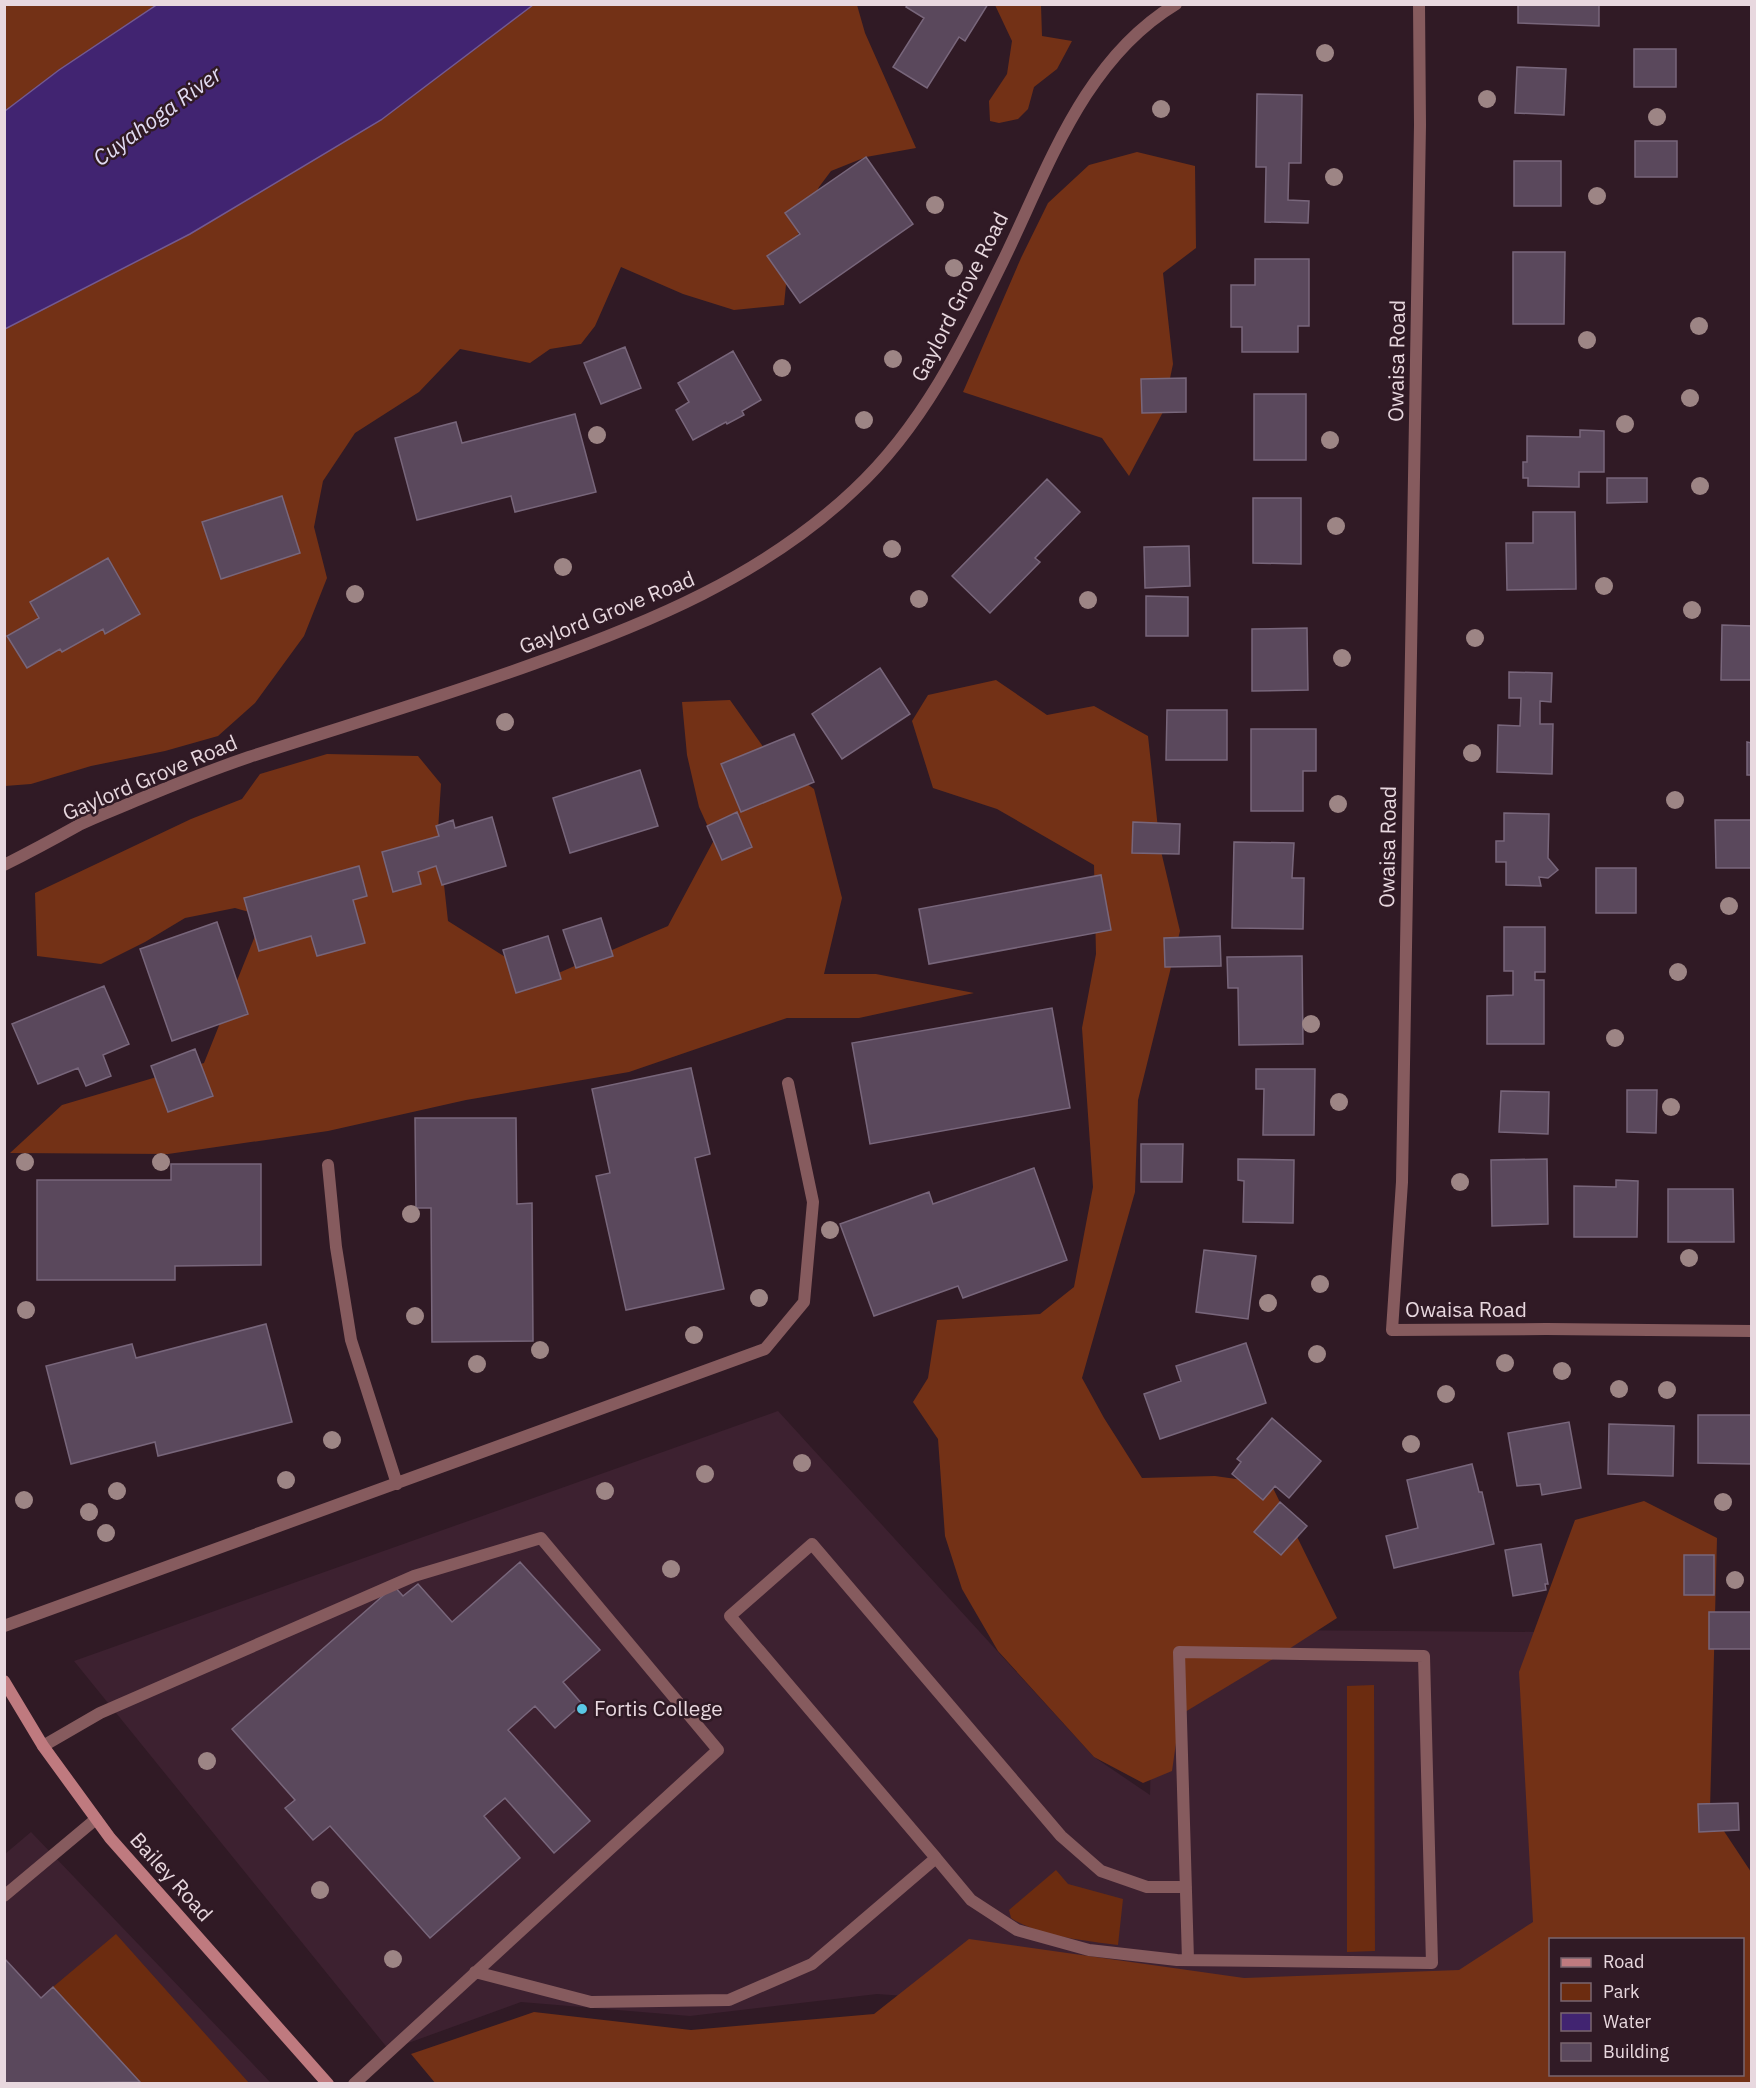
<svg xmlns="http://www.w3.org/2000/svg" width="1756" height="2088" font-family="'IBM Plex Sans',sans-serif">
	<style>
		.built { fill: #3d2130 }
		.green { fill: #6c2c10 }
		.forest { fill: #733116; fill-rule: evenodd }
		.water { fill: #412471; stroke: #735a92; stroke-width: 1.5 }
		.building { fill: #5a485c; stroke: #78667b; stroke-width: 1.5 }
		.lines { fill: none; stroke-linecap: round; stroke-linejoin: round }
		.lane { stroke: #865b5e; stroke-width: 12 }
		.street { stroke: #865b5e; stroke-width: 12 }
		.secondary { stroke: #bf7a7f; stroke-width: 12 }
		.tree { fill: #9d8585 }
		.poi-dot { fill: #5ac8e5; stroke: #301a25; stroke-width: 2 }
		.labels { text-anchor: middle; stroke-width: 5; stroke-linejoin: round; paint-order: stroke }
		.street-label { font-size: 21px; fill: #e8d8df; stroke: #301a25 }
		.poi-label { font-size: 21px; fill: #e8d8df; stroke: #301a25; text-anchor: start }
		.water-label { font-size: 22px; font-style: italic; fill: #e1dbf2; stroke: #301a25 }
	</style>
	<rect width="100%" height="100%" fill="#301a25"/>
	<path class="built" d="M778 1411 1094 1757 1150 1795 1154 1629 1541 1632 1550 2022 1323 2026 877 1994 690 2016 521 2002 389 2050 74 1661Z
		M31 1832 271 2083 5 2084V1854Z"/>
	<path class="green" d="M1374 1685 1375 1951 1347 1952V1686Z
		M1056 1870 1068 1884 1123 1899 1118 1945C1086 1941 1038 1936 1011 1918L1009 1910Z
		M116 1934 249 2083H139L140 2082 53 1987Z"/>
	<path class="forest" d="M5 5H158L59 70 5 111Z
		M533 5H857L865 33 916 148 866 157 831 171 819 187 789 254 784 305 734 310 683 294 621 267 595 326 581 344 550 349 530 363 460 349 419 392 355 433 323 481 314 527 327 578 304 636 255 703 218 736 165 751 91 766 31 784 5 786V329L190 234 381 120Z
		M995 5H1041L1042 36 1072 41 1057 69 1034 87 1028 109 1018 119 999 123 990 121 989 101 1007 74 1012 41Z
		M1137 152 1195 166 1196 248 1163 273 1173 364 1163 412 1129 476 1102 438 963 392 1021 258 1048 203 1089 165Z
		M996 680 1047 715 1094 706 1148 736 1160 847 1180 931 1138 1100 1135 1192 1082 1378 1104 1418 1142 1478 1215 1476 1271 1484 1337 1618 1278 1656 1180 1715 1172 1771 1143 1783 1094 1757 998 1651 962 1589 945 1536 938 1439 913 1402 928 1378 937 1320 1040 1314 1074 1287 1093 1187 1082 1028 1096 954 1094 865 997 809 933 788 912 721 928 695Z
		M730 700 771 758 814 789 842 898 824 974H876L974 993 859 1018H787L629 1072 466 1100 328 1131 168 1154 10 1153 62 1105 204 1063 263 916 235 908 185 918 145 942 101 964 37 956 35 893 191 819 242 799 260 774 327 754 418 756 441 784 438 830 448 921 542 980 668 926 714 840 699 807 687 755 682 702Z
		M1644 1501 1717 1538 1710 1810 1751 1872V2083L436 2084 411 2054 534 2012 691 2030 874 2014 969 1939 1244 1978 1459 1970 1533 1922 1519 1672 1575 1520ZM1550 1940H1742V2074H1550Z"/>
	<path class="water" d="M158 4H533V5L381 120 190 234 5 329V111L59 70Z"/>
	<path class="building" d="M908 4H988L965 41 959 37 927 88 893 67 924 18 906 7Z
		M1518 4H1599V26L1518 23Z
		M1634 49H1676V87H1634Z
		M1517 67 1566 69 1564 115 1515 113Z
		M1257 94 1302 95 1301 163H1289L1288 200 1309 201 1308 223 1265 222 1266 167H1256Z
		M1635 141H1677V177H1635Z
		M866 157 913 224 800 303 767 256 800 234 785 213Z
		M1514 161H1561V206H1514Z
		M1513 252H1565L1564 324H1513Z
		M1255 259H1309V326H1298V352H1242V327H1231V285H1255Z
		M625 347 641 388 601 404 584 363Z
		M733 351 761 400 742 411 744 415 727 424 726 422 693 440 676 410 689 402 678 383Z
		M1186 378V412L1142 413 1141 379Z
		M1254 394H1306V460H1254Z
		M575 414 596 492 515 512 511 496 417 520 395 438 456 422 462 443Z
		M1580 430 1604 431V472H1579V487L1528 486V478H1523V462H1527V436L1580 437Z
		M1607 478H1647V502L1607 503Z
		M1047 479 1080 512 1035 558 1040 562 990 613 952 576Z
		M282 496 300 553 221 579 202 522Z
		M1253 498H1301V564L1253 563Z
		M1533 512H1575L1576 589 1507 590 1506 543H1533Z
		M1189 546 1190 586 1145 588 1144 547Z
		M108 558 140 614 105 634 103 629 62 652 60 649 27 668 7 636 39 618 30 602Z
		M1146 596 1188 597V636H1146Z
		M1722 625 1752 626V680H1721Z
		M1307 628 1308 690 1252 691V629Z
		M880 668 910 714 842 759 812 714Z
		M1509 672 1552 673 1551 702 1540 701V724H1553L1552 774 1497 772 1498 725 1520 726 1521 698H1509Z
		M1167 710H1227V760H1166Z
		M1251 729H1316V771H1303V811H1251Z
		M794 734 814 782 741 812 721 764Z
		M1747 742 1752 743V775H1747Z
		M640 770 658 826 570 853 553 798Z
		M737 812 752 847 722 860 707 826Z
		M1504 813 1549 814 1548 858 1558 870 1548 878 1539 877 1541 886 1506 885V862H1496V841H1504Z
		M492 817 506 866 442 885 436 866 418 872 421 884 393 892 382 852 439 836 436 826 453 820 455 828Z
		M1715 820H1752V868H1716Z
		M1133 822 1180 824 1179 854 1132 853Z
		M1234 842 1294 843 1292 878H1304L1303 929 1232 928Z
		M359 866 367 896 353 900 365 943 317 956 311 936 259 951 244 898Z
		M1596 868H1636V913H1596Z
		M1101 875 1111 930 929 964 919 909Z
		M601 918 613 956 576 968 563 930Z
		M217 922 248 1014 172 1041 140 949Z
		M1504 927H1545V972H1535V980H1544V1044H1487V996L1513 995V971H1504Z
		M548 936 561 979 516 993 503 950Z
		M1220 936 1221 966 1165 967 1164 938Z
		M1302 956 1303 1044 1239 1045 1238 988H1228L1227 957Z
		M104 986 129 1044 103 1055 111 1076 86 1086 78 1068 38 1084 12 1024Z
		M1052 1008 1070 1108 870 1144 852 1043Z
		M195 1049 213 1096 168 1112 151 1066Z
		M691 1068 710 1154 695 1158 724 1289 626 1310 596 1176 610 1173 592 1089Z
		M1256 1069H1315L1314 1135H1263L1264 1089H1256Z
		M1627 1090H1657L1656 1133 1627 1132Z
		M1501 1091 1549 1092 1548 1134 1499 1132Z
		M415 1118H516L517 1204 532 1203 533 1341 432 1342 431 1208H416Z
		M1141 1144H1183L1182 1182H1141Z
		M1238 1159 1294 1160 1293 1223 1243 1222 1244 1181 1238 1180Z
		M1547 1159 1548 1224 1492 1226 1491 1160Z
		M171 1164H261V1265L175 1266V1280H37V1180H171Z
		M1034 1168 1067 1260 963 1298 958 1286 874 1316 840 1224 929 1192 933 1204Z
		M1616 1180 1638 1181 1637 1237H1574V1186L1616 1187Z
		M1668 1189H1733L1734 1242H1668Z
		M1204 1250 1256 1256 1248 1319 1196 1312Z
		M266 1324 292 1422 158 1456 155 1442 71 1464 46 1366 132 1344 136 1358Z
		M1246 1343 1266 1403 1160 1439 1144 1394 1181 1381 1176 1366Z
		M1698 1415H1752V1464L1698 1463Z
		M1272 1418 1321 1461 1289 1498 1275 1486 1263 1500 1232 1474 1241 1462 1237 1459Z
		M1569 1422 1581 1488 1542 1495 1540 1484 1517 1486 1508 1433Z
		M1609 1424 1674 1426 1673 1476 1608 1474Z
		M1472 1464 1479 1492H1482L1494 1544 1394 1568 1386 1536 1418 1528 1407 1480Z
		M1280 1502 1307 1526 1281 1555 1254 1532Z
		M1541 1544 1548 1584H1545L1546 1590 1513 1596 1505 1550Z
		M1684 1555H1714V1595H1684Z
		M520 1562 600 1650 563 1682 582 1704 555 1728 535 1706 508 1730 590 1821 554 1853 505 1798 484 1816 520 1858 430 1938 330 1826 313 1840 285 1808 295 1800 232 1729 394 1586 403 1596 418 1584 452 1622Z
		M1709 1612H1752V1649H1709Z
		M1738 1803 1739 1830 1699 1832 1698 1804Z
		M4 1958 41 1998 53 1987 140 2082 4 2084Z"/>
	<g class="lines">
		<path class="lane" d="M328 1165 336 1247 351 1340 397 1484
			M4 1626 765 1349 804 1302 813 1202 788 1083
			M43 1746 100 1713 414 1576 541 1538 718 1750 354 2084
			M936 1858 971 1900 1017 1930 1089 1950 1177 1960 1432 1963 1424 1656 1179 1652 1188 1960
			M4 1896 96 1819
			M475 1972 591 2002 729 2000 812 1964 936 1858 730 1616 812 1544 1061 1836 1101 1871 1147 1887H1186"/>
		<path class="street" d="M1419 4 1420 125 1402 1182 1392 1330 1546 1329 1752 1331
			M4 865C30 852 54 839 79 825 97 816 117 809 135 801 173 785 211 770 249 757 344 726 439 698 533 664 649 623 763 576 854 490 922 427 963 343 1003 261 1048 169 1083 60 1176 4"/>
		<path class="secondary" d="M4 1681 43 1746 110 1838 328 2084"/>
	</g>
	<g class="tree">
		<circle cx="1325" cy="53" r="9"/>
		<circle cx="1487" cy="99" r="9"/>
		<circle cx="1161" cy="109" r="9"/>
		<circle cx="1657" cy="117" r="9"/>
		<circle cx="1334" cy="177" r="9"/>
		<circle cx="1597" cy="196" r="9"/>
		<circle cx="935" cy="205" r="9"/>
		<circle cx="954" cy="268" r="9"/>
		<circle cx="1699" cy="326" r="9"/>
		<circle cx="1587" cy="340" r="9"/>
		<circle cx="893" cy="359" r="9"/>
		<circle cx="782" cy="368" r="9"/>
		<circle cx="1690" cy="398" r="9"/>
		<circle cx="864" cy="420" r="9"/>
		<circle cx="1625" cy="424" r="9"/>
		<circle cx="597" cy="435" r="9"/>
		<circle cx="1330" cy="440" r="9"/>
		<circle cx="1700" cy="486" r="9"/>
		<circle cx="1336" cy="526" r="9"/>
		<circle cx="892" cy="549" r="9"/>
		<circle cx="563" cy="567" r="9"/>
		<circle cx="1604" cy="586" r="9"/>
		<circle cx="355" cy="594" r="9"/>
		<circle cx="919" cy="599" r="9"/>
		<circle cx="1088" cy="600" r="9"/>
		<circle cx="1692" cy="610" r="9"/>
		<circle cx="1475" cy="638" r="9"/>
		<circle cx="1342" cy="658" r="9"/>
		<circle cx="505" cy="722" r="9"/>
		<circle cx="1472" cy="753" r="9"/>
		<circle cx="1675" cy="800" r="9"/>
		<circle cx="1338" cy="804" r="9"/>
		<circle cx="1729" cy="906" r="9"/>
		<circle cx="1678" cy="972" r="9"/>
		<circle cx="1311" cy="1024" r="9"/>
		<circle cx="1615" cy="1038" r="9"/>
		<circle cx="1339" cy="1102" r="9"/>
		<circle cx="1671" cy="1107" r="9"/>
		<circle cx="25" cy="1162" r="9"/>
		<circle cx="161" cy="1162" r="9"/>
		<circle cx="1460" cy="1182" r="9"/>
		<circle cx="411" cy="1214" r="9"/>
		<circle cx="830" cy="1230" r="9"/>
		<circle cx="1689" cy="1258" r="9"/>
		<circle cx="1320" cy="1284" r="9"/>
		<circle cx="759" cy="1298" r="9"/>
		<circle cx="1268" cy="1303" r="9"/>
		<circle cx="26" cy="1310" r="9"/>
		<circle cx="415" cy="1316" r="9"/>
		<circle cx="694" cy="1335" r="9"/>
		<circle cx="540" cy="1350" r="9"/>
		<circle cx="1317" cy="1354" r="9"/>
		<circle cx="1505" cy="1363" r="9"/>
		<circle cx="477" cy="1364" r="9"/>
		<circle cx="1562" cy="1371" r="9"/>
		<circle cx="1619" cy="1389" r="9"/>
		<circle cx="1667" cy="1390" r="9"/>
		<circle cx="1446" cy="1394" r="9"/>
		<circle cx="332" cy="1440" r="9"/>
		<circle cx="1411" cy="1444" r="9"/>
		<circle cx="802" cy="1463" r="9"/>
		<circle cx="705" cy="1474" r="9"/>
		<circle cx="286" cy="1480" r="9"/>
		<circle cx="117" cy="1491" r="9"/>
		<circle cx="605" cy="1491" r="9"/>
		<circle cx="24" cy="1500" r="9"/>
		<circle cx="1723" cy="1502" r="9"/>
		<circle cx="89" cy="1512" r="9"/>
		<circle cx="106" cy="1533" r="9"/>
		<circle cx="671" cy="1569" r="9"/>
		<circle cx="1735" cy="1580" r="9"/>
		<circle cx="207" cy="1761" r="9"/>
		<circle cx="320" cy="1890" r="9"/>
		<circle cx="393" cy="1959" r="9"/>
	</g>
	<circle class="poi-dot" cx="582" cy="1709" r="6"/>
	<g class="labels">
		<g class="street-label">
			<text transform="translate(960 297) rotate(-63)" y="7">Gaylord Grove Road</text>
			<text transform="translate(1397 361) rotate(-89)" y="7">Owaisa Road</text>
			<text transform="translate(607 613) rotate(-22)" y="7">Gaylord Grove Road</text>
			<text transform="translate(150 778) rotate(-23)" y="7">Gaylord Grove Road</text>
			<text transform="translate(1388 847) rotate(-89)" y="7">Owaisa Road</text>
			<text x="1466" y="1317">Owaisa Road</text>
			<text transform="translate(171 1877) rotate(48)" y="7">Bailey Road</text>
		</g>
		<g class="poi-label">
			<text x="594" y="1716">Fortis College</text>
		</g>
		<g class="water-label">
			<text transform="translate(157 116) rotate(-36)" y="8">Cuyahoga River</text>
		</g>
	</g>
	<rect width="1756" height="2088" fill="none" stroke="#e8d8df" stroke-width="12"/>
	<rect x="1549" y="1938" width="195" height="138" fill="#301a25" stroke="#7a666f" stroke-width="1.5"/>
	<rect x="1561" y="1958" width="30" height="9" fill="#bf7a7f" stroke="#7a666f" stroke-width="1.5"/>
	<text x="1603" y="1968" font-size="18" fill="#e8d8df">Road</text>
	<rect x="1561" y="1983" width="30" height="18" fill="#6c2c10" stroke="#7a666f" stroke-width="1.5"/>
	<text x="1603" y="1998" font-size="18" fill="#e8d8df">Park</text>
	<rect x="1561" y="2013" width="30" height="18" fill="#412471" stroke="#7a666f" stroke-width="1.5"/>
	<text x="1603" y="2028" font-size="18" fill="#e8d8df">Water</text>
	<rect x="1561" y="2043" width="30" height="18" fill="#5a485c" stroke="#7a666f" stroke-width="1.5"/>
	<text x="1603" y="2058" font-size="18" fill="#e8d8df">Building</text>
</svg>
